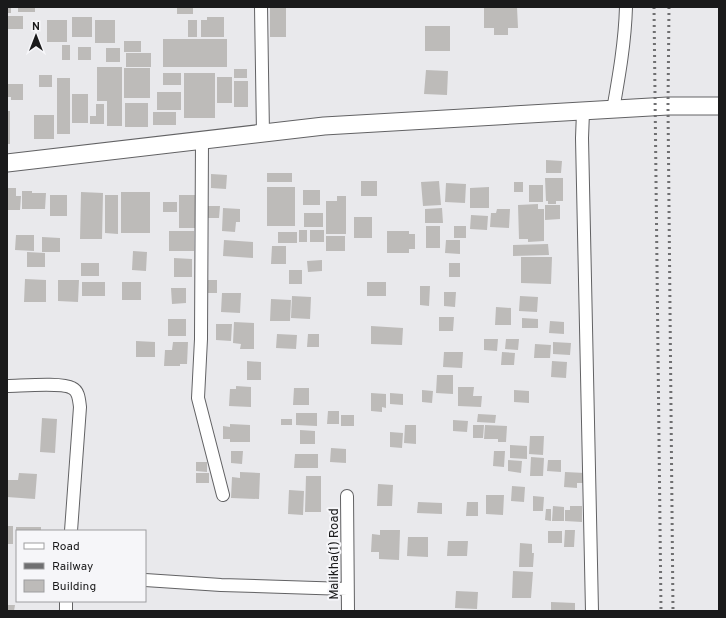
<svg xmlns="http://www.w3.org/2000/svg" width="726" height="618" font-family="Overpass,sans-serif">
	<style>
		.building { fill: #bdbbb9 }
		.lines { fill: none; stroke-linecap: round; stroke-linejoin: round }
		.street-casing { stroke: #626264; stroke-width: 14 }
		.secondary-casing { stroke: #626264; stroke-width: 19 }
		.street { stroke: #fff; stroke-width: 12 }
		.secondary { stroke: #fff; stroke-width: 17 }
		.rail { stroke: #6f6f71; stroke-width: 3; stroke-dasharray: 2 4; stroke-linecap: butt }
		.labels { text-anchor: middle; stroke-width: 4; stroke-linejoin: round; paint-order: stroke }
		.street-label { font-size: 13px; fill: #1a1a1b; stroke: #f6f6f9 }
	</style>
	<rect width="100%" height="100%" fill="#e9e9ec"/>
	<path class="building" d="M7 7H11V13H7Z
		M18 7H35V12H18Z
		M177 7H193V14H177Z
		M270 7H286V37H270Z
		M484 7H517L518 28H508V35H494V28H484Z
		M8 16H23V29H8Z
		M72 17H92V37H72Z
		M207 17H224V37H201V20H207Z
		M47 20H67V42H47Z
		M95 20H115V43H95Z
		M188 20H197V37H188Z
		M425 26H450V51H425Z
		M163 39H227V67H163Z
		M124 41H141V52H124Z
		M62 45H70V60H62Z
		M78 47H91V60H78Z
		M106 48H120V62H106Z
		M126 53H151V67H126Z
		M97 67H122V126H107V101H97Z
		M124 68H150V98H124Z
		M234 69H247V78H234Z
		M426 70 448 71 447 95 424 94Z
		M163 73H181V85H163Z
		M184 73H215V118H184Z
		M39 75H52V87H39Z
		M217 77H232V103H217Z
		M57 78H70V134H57Z
		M234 81H248V107H234Z
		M8 84H23V100H11V97H8Z
		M157 92H181V110H157Z
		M72 94H88V123H72Z
		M125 103H148V127H125Z
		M96 104H104V124H90V116H96Z
		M7 111H10V144H7Z
		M153 112H176V125H153Z
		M34 115H54V139H34Z
		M546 160 562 161 561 173H546Z
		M267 173H292V182H267Z
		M211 174 227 175 226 189 211 188Z
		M545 178H563V201H556V204H548V201H546Z
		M361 181H377V196H361Z
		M439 181 441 205 423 206 421 182Z
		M514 182H523V192H514Z
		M446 183 466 184 465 203 445 202Z
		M529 185H543V202H529Z
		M267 187H295V226H267Z
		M489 187V208H470V188Z
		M7 188H16V196H21L20 210H7Z
		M303 190H320V205H303Z
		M22 191H32V193H46L45 209H22Z
		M81 192 103 193 102 239H80Z
		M121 192H150V233H121Z
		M50 195H67V216H50Z
		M105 195H118V234L105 233Z
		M179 195H198V228H179Z
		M337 196H346V234H326V201H337Z
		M163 202H177V212H163Z
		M538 204V209H544V241L528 242V239H519L518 205Z
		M545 205H560V219L545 220Z
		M208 206H220L219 218H207Z
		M223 208 240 209V222H236L235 232 222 231Z
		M442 208 443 223H425V209Z
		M497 209H510L509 228 490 227 491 213H496Z
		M304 213H323V227H304Z
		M471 215 488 216 487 230 470 229Z
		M354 217H372V238H354Z
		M426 226H440V248H426Z
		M454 226H466V238H454Z
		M299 230H307V242H299Z
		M310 230H324V242H310Z
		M169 231H194V251H169Z
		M387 231H409V234H415V249H409V253H387Z
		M278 232H297V243H278Z
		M16 235H34V251L15 250Z
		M326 236H345V251H326Z
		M42 237 60 238V252H42Z
		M224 240 253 242V258L223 256Z
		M446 240H460V254L445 253Z
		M548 244 549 255 513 256V245Z
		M272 246H286V264H271Z
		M133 251 147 252 146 271 132 270Z
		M27 252 45 253V267H27Z
		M521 257H552L551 284 521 283Z
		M174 258 192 259V277H174Z
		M322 260V271L308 272 307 261Z
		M81 263H99V276H81Z
		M449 263H460V277H449Z
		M289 270H302V284H289Z
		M25 279 46 280V302H24Z
		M58 280H79L78 302 58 301Z
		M203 280H217V293H203Z
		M82 282H105V296H82Z
		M122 282H141V300H122Z
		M367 282H386V296H367Z
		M420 286H430L429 306 420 305Z
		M171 288H186V303L172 304Z
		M444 292H456L455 307 444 306Z
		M222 293H241L240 313 221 312Z
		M292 296 311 297 310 319 291 318Z
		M520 296 538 297 537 312 519 311Z
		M271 299 291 300 290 321H270Z
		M496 307 511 308V325H495Z
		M439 317H454L453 331H439Z
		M522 318 538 319V328H522Z
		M168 319H186V336H168Z
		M550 321 564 322V334L549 333Z
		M234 322 254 323V349H240L241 344 233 343Z
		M216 324H232L231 341 216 340Z
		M371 326 403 328 402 345 371 344Z
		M277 334 297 335 296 349 276 348Z
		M308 334H319V347H307Z
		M484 339H498L497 351 484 350Z
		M506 339H519L518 350 505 349Z
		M136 341 155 342V357H136Z
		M173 342H188L187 364H180V366H164L165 350H172Z
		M553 342 571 343 570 355 553 354Z
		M535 344 551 345 550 358H534Z
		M444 352H463L462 368 443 367Z
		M502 352 515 353 514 365H501Z
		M247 361 261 362V380H247Z
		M552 361 567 362 566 378 551 377Z
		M437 375H453V394L436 393Z
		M236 386 251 387V407L229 406 230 389H236Z
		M458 387H474L473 396H482L481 407 458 406Z
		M294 388H309V405H293Z
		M422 390 433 391 432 403 422 402Z
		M514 390 529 391V403L514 402Z
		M371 393 386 394V408L382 407V412L371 411Z
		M390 393 403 394V405L390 404Z
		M328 411H339V424H327Z
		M296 413H317V426L296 425Z
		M478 414 496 415 495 423 477 422Z
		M341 415H354V426H341Z
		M42 418 57 419 55 453 40 452Z
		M281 419H292V425H281Z
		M453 420 468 421 467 432 453 431Z
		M230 424 250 425V442H230V439H223V426L230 427Z
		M405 425H416V444L404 443Z
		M473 425H484L483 438H473Z
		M485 425 507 426 506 442H498V439H484Z
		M300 430 315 431V444H300Z
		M390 432 403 433 402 448 390 447Z
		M530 436H544L543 455 529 454Z
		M510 445 527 446V459L510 458Z
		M331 448 346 449V463L330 462Z
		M231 451H243L242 464 231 463Z
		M494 451H505L504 467 493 466Z
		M295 454H318V468H294Z
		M531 457 544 458 543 476H530Z
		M508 460 522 461 521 473 508 471Z
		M548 460H561V472L547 471Z
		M196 462H207V472L196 471Z
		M240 472 260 473 259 499 231 498 232 477 240 478Z
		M565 472 585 473V483H577V488L564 487Z
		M19 473 37 474 35 499 7 497V480H18Z
		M196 473H209V483H196Z
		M306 476H321V512H305Z
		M378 484 393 485 392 506H377Z
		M512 486 525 487 524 502 511 501Z
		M289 490 304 491 303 515 288 514Z
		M486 495H504L503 515 486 514Z
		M533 496 544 497 543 511H533Z
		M418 502 442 503V514L417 513Z
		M467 502H478V516H466Z
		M553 506 564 507V521H552Z
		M570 506H582V522L565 521V510H570Z
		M546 509H551V521L545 520Z
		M7 526H13V544H7Z
		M16 527H41V531H16Z
		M380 530H400L399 560 379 559V552H371L372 534 380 535Z
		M565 530H575L574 547H564Z
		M548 531H562V543H548Z
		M408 537H428V557L407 556Z
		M448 541H468L467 556H447Z
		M520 543 532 544V553H534L533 567H519Z
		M513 571 533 572 531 598H512Z
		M456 591 478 592 477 609 455 608Z
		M551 602 575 603V611H551Z
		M7 605H15L14 611H7Z"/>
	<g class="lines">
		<defs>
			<path id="street" d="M261 7 263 134
				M613 110C619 76 625 42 626 7
				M583 112 582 138 592 611
				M202 141 201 339 198 398 223 495
				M7 386C20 386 62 382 72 388 79 391 79 400 80 407L71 531
				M347 496 348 611
				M145 580 221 585 347 589
				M66 611V601"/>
			<path id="secondary" d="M7 163 324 126 668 106H719"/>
		</defs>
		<use href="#street" class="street-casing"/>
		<use href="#secondary" class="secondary-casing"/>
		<use href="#street" class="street"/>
		<use href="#secondary" class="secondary"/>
		<path class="rail" d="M654 7 661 611
			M669 7 668 106 673 611"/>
	</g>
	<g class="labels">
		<g class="street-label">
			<text transform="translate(333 554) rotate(-90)" y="5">Malikha(1) Road</text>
		</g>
	</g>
	<rect width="726" height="618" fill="none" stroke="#1a1a1b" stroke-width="16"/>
	<rect x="16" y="530" width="130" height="72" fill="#f6f6f9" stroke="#9e9ea0"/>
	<rect x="24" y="543" width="20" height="6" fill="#ffffff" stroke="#9e9ea0"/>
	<text x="52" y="550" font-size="12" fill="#1a1a1b">Road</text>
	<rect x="24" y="563" width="20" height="6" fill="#6f6f71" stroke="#9e9ea0"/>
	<text x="52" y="570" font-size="12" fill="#1a1a1b">Railway</text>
	<rect x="24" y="580" width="20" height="12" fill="#bdbbb9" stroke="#9e9ea0"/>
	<text x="52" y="590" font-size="12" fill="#1a1a1b">Building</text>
	<g transform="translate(36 36)" stroke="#f6f6f9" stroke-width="3" paint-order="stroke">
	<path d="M0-3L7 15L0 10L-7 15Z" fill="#1a1a1b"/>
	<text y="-6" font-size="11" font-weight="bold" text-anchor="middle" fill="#1a1a1b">N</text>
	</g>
</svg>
